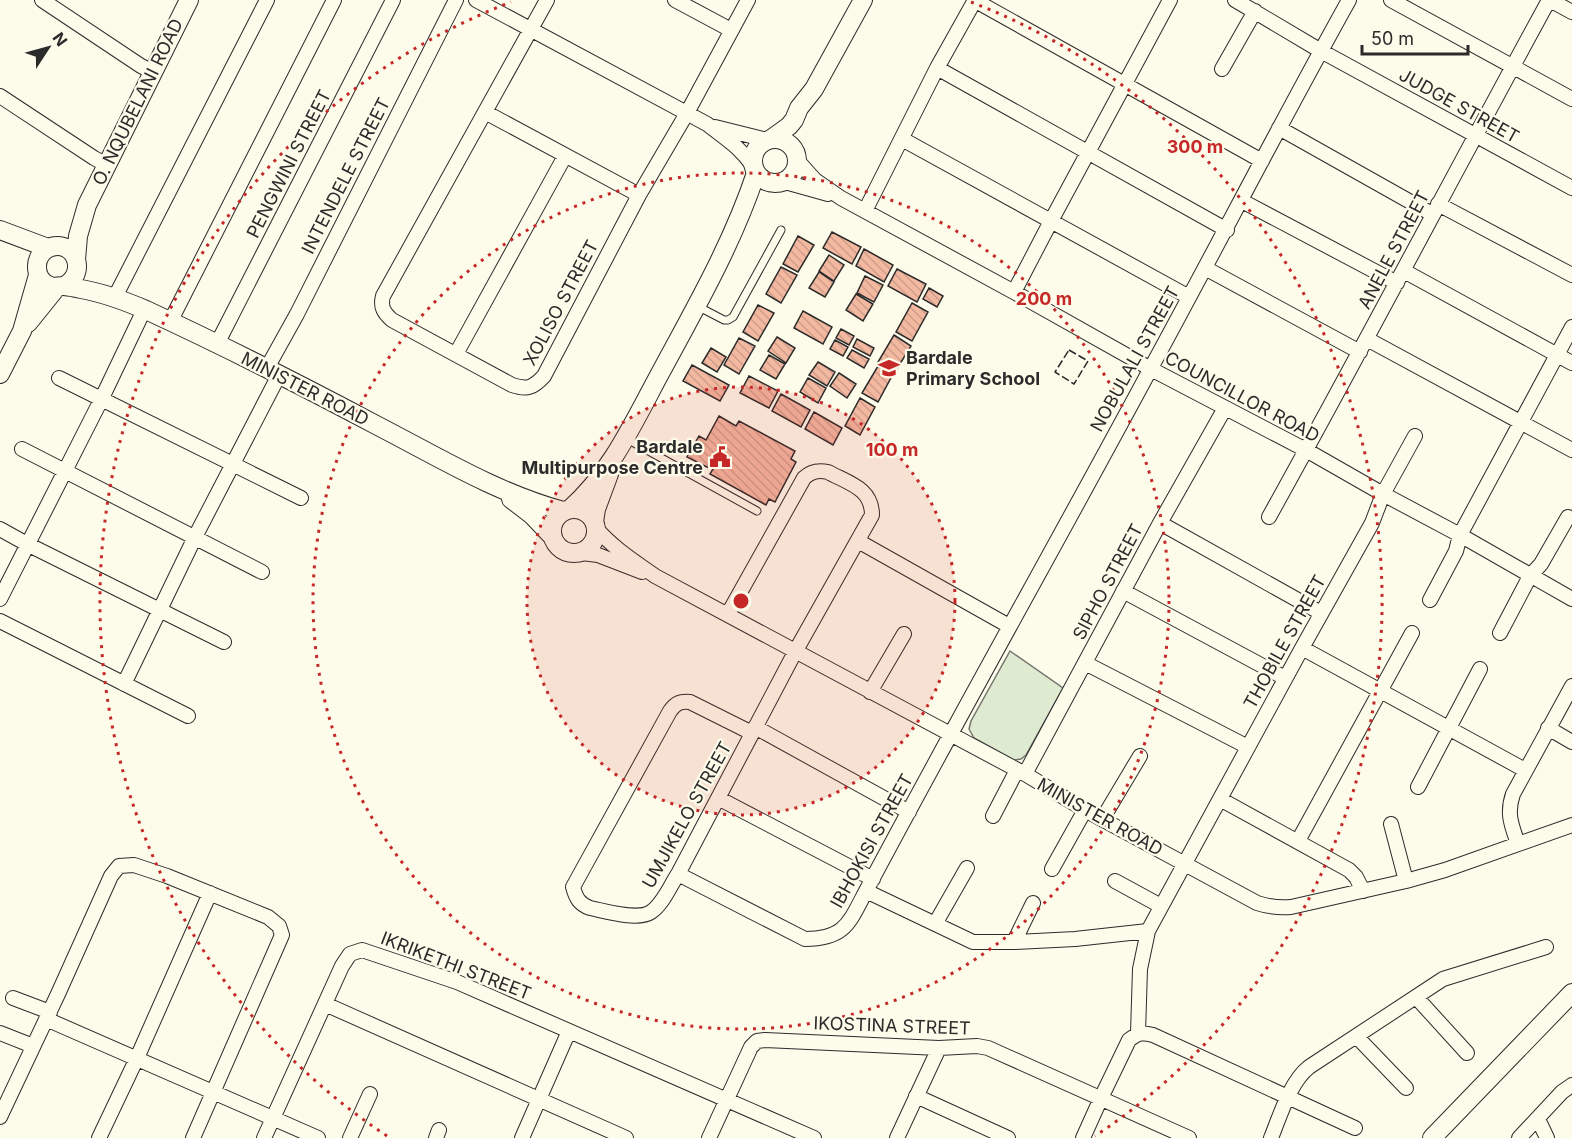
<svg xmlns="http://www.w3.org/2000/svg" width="1572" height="1138" font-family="Inter,sans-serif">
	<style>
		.green { fill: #deebd1; stroke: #74746e; stroke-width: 1.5 }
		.building { fill: url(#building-back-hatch); stroke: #2b2b2b; stroke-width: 1.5 }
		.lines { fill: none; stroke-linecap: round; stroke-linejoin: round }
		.lane-casing { stroke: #2b2b2b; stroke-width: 9 }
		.street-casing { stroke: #2b2b2b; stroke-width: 16 }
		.secondary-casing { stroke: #2b2b2b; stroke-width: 20 }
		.lane { stroke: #fdfbea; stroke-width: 7 }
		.street { stroke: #fdfbea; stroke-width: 14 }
		.secondary { stroke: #fdfbea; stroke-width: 18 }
		.fence { stroke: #2b2b2b; stroke-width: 1.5; stroke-dasharray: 8 3; stroke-linecap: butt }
		.ring { fill: none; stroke: #c62828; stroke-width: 3; stroke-dasharray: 3 6 }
		.labels { text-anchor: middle; stroke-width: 4.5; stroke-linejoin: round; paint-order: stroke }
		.street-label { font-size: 18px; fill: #2b2b2b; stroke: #fdfbea }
		.poi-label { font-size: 18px; font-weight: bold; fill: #2b2b2b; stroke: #fdfbea; text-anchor: start }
		.centre { fill: #c62828; stroke: #fdfbea; stroke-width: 3 }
		.ring-label { font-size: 18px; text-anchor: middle; font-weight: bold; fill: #c62828; stroke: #fdfbea; stroke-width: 4.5; stroke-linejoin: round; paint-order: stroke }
	</style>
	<defs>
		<pattern id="building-back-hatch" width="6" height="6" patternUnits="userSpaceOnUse" patternTransform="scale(1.5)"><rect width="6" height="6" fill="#f2b8a0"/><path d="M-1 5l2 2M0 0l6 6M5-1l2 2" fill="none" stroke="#d09e8a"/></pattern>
	</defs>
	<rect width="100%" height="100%" fill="#fdfbea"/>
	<path class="green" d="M1010 651 1063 688 1026 755 1021 759 1014 760 974 738 969 729 971 721Z"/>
	<path class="building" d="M832 232 861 247 852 264 823 248Z
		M798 236 814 245 798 272 783 264Z
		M864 249 893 265 884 282 856 266Z
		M829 255 844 265 834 281 819 271Z
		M781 267 797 275 781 303 766 294Z
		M897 269 926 284 917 302 888 286Z
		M819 272 834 282 825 297 809 288Z
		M865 276 883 285 874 302 857 293Z
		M929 288 943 296 937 307 923 299Z
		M856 294 873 304 863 321 846 310Z
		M912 303 928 312 912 341 896 332Z
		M758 305 774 313 758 341 743 332Z
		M803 311 832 327 823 344 794 328Z
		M841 329 854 336 849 345 836 338Z
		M894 335 911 346 895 372 878 362Z
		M777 337 795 348 786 363 768 351Z
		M739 338 755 346 739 374 724 365Z
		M857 339 874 348 870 356 853 347Z
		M835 340 848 347 843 356 830 349Z
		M711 348 726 357 717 372 702 363Z
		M852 350 869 359 864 368 847 358Z
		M769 355 785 364 776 379 760 370Z
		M818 362 835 372 827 386 809 375Z
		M692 365 729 385 720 401 683 381Z
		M878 366 893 374 878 402 862 393Z
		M839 373 856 384 847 398 830 386Z
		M749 376 778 391 769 408 740 393Z
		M808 378 826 388 818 403 800 392Z
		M781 394 810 410 801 427 772 411Z
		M860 398 875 407 860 435 845 426Z
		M814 412 842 428 833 445 805 429Z
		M719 416 736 426 739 421 795 451 791 459 796 462 775 502 769 499 766 505 710 474 713 469 710 467 709 468 687 457 699 436 706 440Z"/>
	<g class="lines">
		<defs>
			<path id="lane" d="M699 307 724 320H728L733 317 781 230
				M627 439 757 511"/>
			<path id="street" d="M42 0 141 66 153 72
				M476 0 707 124C726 139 739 146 753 166
				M547 0 383 296C380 307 384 313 392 320L512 385C527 390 533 388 544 376L639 195 687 113 748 0
				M675 0 731 30
				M974 0 1262 161
				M1235 0 1321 51 1572 188
				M1391 0 1572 99
				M1550 0 1572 12
				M937 68 1227 230
				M1222 69 1255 11
				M0 96 94 158 107 165
				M485 112 639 195
				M715 127 767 140
				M1279 128 1432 214
				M902 139 1189 297
				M797 160 815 180 841 198 1014 292 1151 369 1306 450 1383 494 1460 535 1572 599
				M785 182 828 194
				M1242 201 1397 283
				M1438 204 1572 275
				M865 211 937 68 975 0
				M1205 268 1360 352
				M1404 271 1572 363
				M1014 292 1051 221 1170 0
				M115 297 267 0
				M170 322 334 0
				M1367 339 1572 450
				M217 344 393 0
				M456 354 565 156
				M267 368 297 314 456 0
				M59 378 301 498
				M22 449 262 572
				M1269 517C1364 346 1455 172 1549 0
				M1160 523 1321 613
				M596 528C613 548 634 561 655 576L1025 774 1085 810 1257 903C1269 907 1279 908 1291 907L1406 881 1445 870 1572 825
				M0 529 27 544 224 642
				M858 541 1009 626
				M582 553 598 555 642 572
				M1123 591 1285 678
				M0 599 102 398 144 310
				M1430 600 1456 551 1460 535 1572 327
				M728 614 804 478C811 471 818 470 828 472 848 483 872 488 872 515L795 652 678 874C670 886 663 904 651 912 638 921 605 911 590 908 579 904 576 898 573 887L670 711C676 703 680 701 690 702L752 733
				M0 621 188 716
				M1500 633 1530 576 1541 564 1568 517
				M1302 648 1525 770
				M1085 663 1248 747
				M124 684 195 537 279 375
				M870 692 904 634
				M755 727 909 812
				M1548 728 1572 742
				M1025 774 1160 523 1225 408
				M1418 787 1480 669
				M718 798 873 879
				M1220 799 1349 870 1356 877 1363 891
				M993 816 1017 770
				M1103 818 1140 756
				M1391 824 1406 881
				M1298 841 1412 633
				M1518 844C1512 826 1506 814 1513 794L1572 686
				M1052 869 1085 810
				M678 874 805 939C845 939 849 923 866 891 959 716 1057 543 1151 368 1218 245 1281 122 1349 0
				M1115 881 1161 906
				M866 891 973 942H1014L1075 939 1148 931 1302 648 1372 523 1383 494 1415 436
				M935 924 967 868
				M1014 942 1033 903
				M1416 997 1467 1053
				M13 998 50 1012
				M325 1004 626 1138
				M46 1019 318 1138
				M0 1033 33 1046
				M1138 1033 1140 969 1148 931
				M1356 1036 1406 1088
				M916 1096 1008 1138
				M0 1117 58 994 111 876 119 866 134 865 167 876 268 917 279 926 282 935 193 1138
				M1538 1119 1547 1138
				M99 1138 137 1058 210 893
				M264 1138 342 966 350 954 362 950 457 982 814 1138
				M350 1138 370 1094
				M436 1138 439 1130
				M522 1138 569 1031
				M709 1138 751 1047 757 1041 765 1040 939 1048 977 1046 988 1048 1189 1138
				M897 1138 939 1048
				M1083 1138 1101 1098 1129 1040C1138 1033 1142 1032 1153 1035L1355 1128
				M1271 1138C1280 1116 1290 1082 1309 1067L1443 979 1546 947
				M1519 1138 1562 1092 1572 1085"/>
			<path id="secondary" d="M753 161a22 22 0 1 1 44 0a22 22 0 1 1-44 0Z
				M771 139 789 126 794 120 799 108 814 89 863 0
				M0 230 48 248
				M76 260 78 236 87 205 189 0
				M64 286C88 274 76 240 51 247 33 253 32 279 50 286 55 288 58 286 63 286 69 286 75 288 81 289 104 293 125 301 146 310 224 346 301 385 378 426 438 457 497 493 563 511
				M28 323 57 287
				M0 374 22 331 38 275
				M511 499 532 515 552 536
				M552 531a22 22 0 1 1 44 0a22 22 0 1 1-44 0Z
				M570 509C613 471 636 417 663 368 697 305 733 242 756 173
				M594 522 596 509 609 474
				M1432 1138 1572 993"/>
		</defs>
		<use href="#lane" class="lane-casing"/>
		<use href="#street" class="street-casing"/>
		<use href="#secondary" class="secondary-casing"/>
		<use href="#lane" class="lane"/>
		<use href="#street" class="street"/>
		<use href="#secondary" class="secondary"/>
		<path class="fence" d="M1069 350 1088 361 1074 384 1055 372Z"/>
	</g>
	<circle cx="741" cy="601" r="214" fill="#c62828" fill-opacity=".12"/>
	<g class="ring">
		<circle cx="741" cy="601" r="214"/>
		<circle cx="741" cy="601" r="428"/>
		<path d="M387 1136A642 642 0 0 1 511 2M971 2A642 642 0 0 1 1095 1136"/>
	</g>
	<defs>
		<symbol id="school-bare" viewBox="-9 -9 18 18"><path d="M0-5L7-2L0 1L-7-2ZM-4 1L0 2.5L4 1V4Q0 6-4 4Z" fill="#c62828" stroke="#fdfbea" stroke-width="2.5" paint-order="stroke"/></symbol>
		<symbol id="civic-bare" viewBox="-9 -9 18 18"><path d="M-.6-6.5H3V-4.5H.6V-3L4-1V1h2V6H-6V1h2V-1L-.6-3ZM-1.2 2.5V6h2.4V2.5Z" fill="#c62828" stroke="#fdfbea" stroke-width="2.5" paint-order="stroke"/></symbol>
	</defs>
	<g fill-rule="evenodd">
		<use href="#school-bare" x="874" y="353" width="30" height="30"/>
		<use href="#civic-bare" x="705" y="442" width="30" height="30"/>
	</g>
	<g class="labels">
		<g class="street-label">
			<text transform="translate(138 102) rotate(-64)" y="6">O. NQUBELANI ROAD</text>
			<text transform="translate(1459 106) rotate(29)" y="6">JUDGE STREET</text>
			<text transform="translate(289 164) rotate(-63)" y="6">PENGWINI STREET</text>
			<text transform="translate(346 176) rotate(-63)" y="6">INTENDELE STREET</text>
			<text transform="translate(1394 250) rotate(-62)" y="6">ANELE STREET</text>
			<text transform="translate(561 303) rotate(-62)" y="6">XOLISO STREET</text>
			<text transform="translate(1135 359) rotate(-61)" y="6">NOBULALI STREET</text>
			<text transform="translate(305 389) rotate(27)" y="6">MINISTER ROAD</text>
			<text transform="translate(1242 397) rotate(28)" y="6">COUNCILLOR ROAD</text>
			<text transform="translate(1108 582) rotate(-62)" y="6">SIPHO STREET</text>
			<text transform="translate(1285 642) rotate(-61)" y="6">THOBILE STREET</text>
			<text transform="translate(687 815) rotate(-61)" y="6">UMJIKELO STREET</text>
			<text transform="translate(1100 817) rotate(29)" y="6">MINISTER ROAD</text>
			<text transform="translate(872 841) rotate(-61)" y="6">IBHOKISI STREET</text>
			<text transform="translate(456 966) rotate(21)" y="6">IKRIKETHI STREET</text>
			<text transform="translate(892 1026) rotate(2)" y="6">IKOSTINA STREET</text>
		</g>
		<g class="poi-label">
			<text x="906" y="364">Bardale<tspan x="906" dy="21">Primary School</tspan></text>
			<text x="703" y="453" text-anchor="end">Bardale<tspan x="703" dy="21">Multipurpose Centre</tspan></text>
		</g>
	</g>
	<circle cx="741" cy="601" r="9" class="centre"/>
	<g class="ring-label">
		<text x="1195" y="153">300 m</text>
		<text x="1044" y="305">200 m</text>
		<text x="892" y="456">100 m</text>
	</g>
	<g transform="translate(48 48) rotate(54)" stroke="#fdfbea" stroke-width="4.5" paint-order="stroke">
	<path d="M0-4.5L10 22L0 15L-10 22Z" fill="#2b2b2b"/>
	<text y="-9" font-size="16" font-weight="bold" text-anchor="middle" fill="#2b2b2b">N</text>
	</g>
	<path d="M1362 45v9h106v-9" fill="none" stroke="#2b2b2b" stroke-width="3"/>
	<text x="1371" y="45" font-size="18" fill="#2b2b2b" stroke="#fdfbea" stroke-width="4.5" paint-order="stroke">50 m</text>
</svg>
